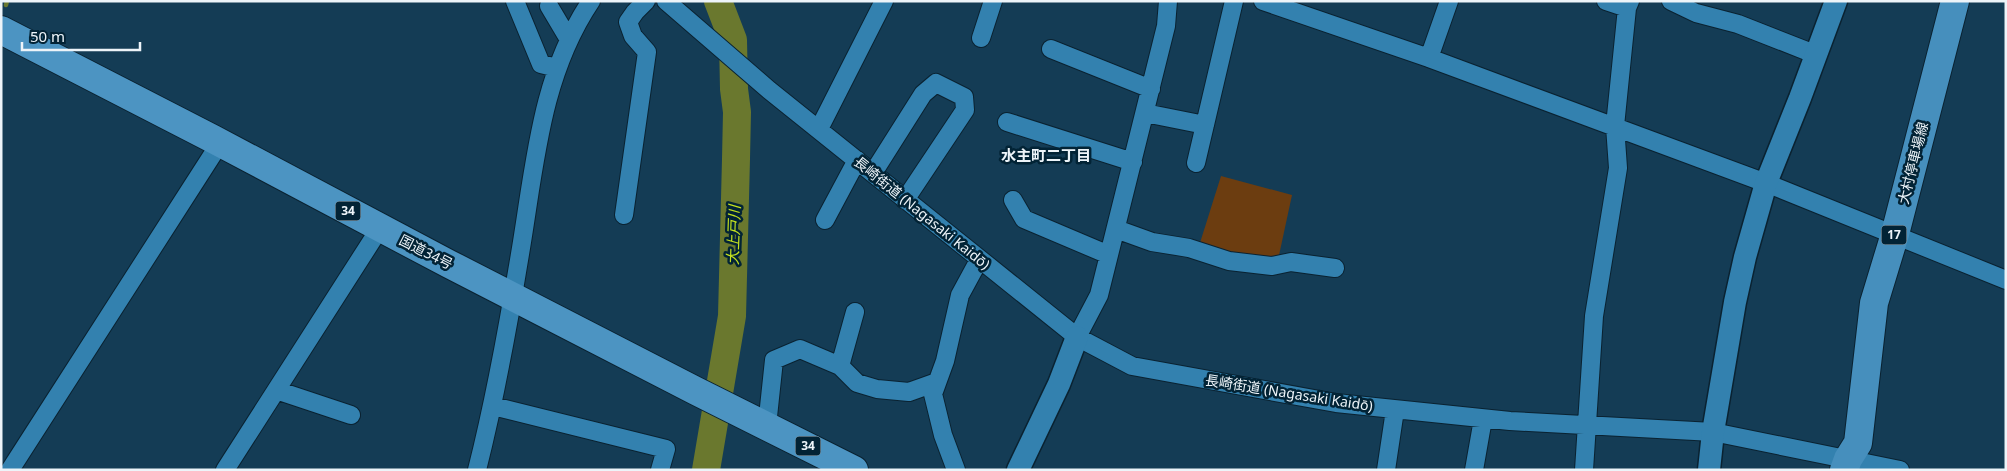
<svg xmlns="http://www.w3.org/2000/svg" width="2007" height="471" font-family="'Noto Sans','Noto Sans JP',sans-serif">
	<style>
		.green { fill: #6c3d10 }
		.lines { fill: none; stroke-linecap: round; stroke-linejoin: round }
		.stream { stroke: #6a782e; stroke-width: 4.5 }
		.river { stroke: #6a782e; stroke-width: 28 }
		.minor-casing { stroke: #0a2231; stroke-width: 20 }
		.tertiary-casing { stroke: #0a2231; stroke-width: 25 }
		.primary-casing { stroke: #0a2231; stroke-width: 30 }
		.trunk-casing { stroke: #0a2231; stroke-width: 30 }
		.minor { stroke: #3381af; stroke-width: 18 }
		.tertiary { stroke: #3381af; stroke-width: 22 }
		.primary { stroke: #468fbd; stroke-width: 28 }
		.trunk { stroke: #4c94c2; stroke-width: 28 }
		.labels { text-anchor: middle; stroke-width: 5; stroke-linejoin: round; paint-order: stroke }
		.shield { fill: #022335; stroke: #a6b5be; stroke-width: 1 }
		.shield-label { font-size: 12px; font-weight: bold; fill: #edf4f9 }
		.street-label { font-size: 14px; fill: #edf4f9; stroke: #022335 }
		.neighbourhood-label { font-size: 15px; font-weight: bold; fill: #edf4f9; stroke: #022335 }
		.water-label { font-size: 15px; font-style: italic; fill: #c6e420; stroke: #022335 }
	</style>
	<rect width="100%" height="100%" fill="#143c55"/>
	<path class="green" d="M1221 176 1292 195 1278 260 1199 246Z"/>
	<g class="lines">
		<path class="stream" d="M6 5 7 1"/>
		<path class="river" d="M706 470 732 316 736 159 737 112 734 89 733 40 718 1"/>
		<defs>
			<path id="minor" d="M515 1 541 64 557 68
				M666 1 769 90 1077 337 1132 366 1336 403 1510 421 1713 432 1900 470
				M1263 1 1429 58 1766 183 2006 280
				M1606 1 1627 8
				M1671 1 1696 13 1738 24 1817 55
				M549 6 568 38
				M981 38 993 1
				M1051 49 1151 89
				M1429 58 1449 1
				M1145 113 1205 125
				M1007 122 1133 162
				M819 129 884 1
				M1196 163 1234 1
				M873 173 923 94 936 83 964 97 965 110 905 200
				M1013 200 1024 219 1109 255
				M624 215 647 52 633 36 628 22 635 12 646 1
				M825 220 857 160
				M1116 229 1152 242 1189 248 1229 261 1272 266 1291 262 1335 268
				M1077 337 1099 295 1166 26 1168 1
				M840 366 855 312
				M276 390 351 415
				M493 406 666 449 660 470
				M767 426 774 360 800 349 840 366 857 383 877 389 909 392 937 382
				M10 470 220 143
				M225 470 380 228
				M477 470C495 399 508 327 520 254 535 166 540 77 591 1
				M956 470 943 435 933 394 945 361 960 295 979 260
				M1386 470 1395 410
				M1474 470 1483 419
				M1584 470 1594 316 1618 168 1615 126 1627 8 1630 1"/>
			<path id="tertiary" d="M1018 470 1059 384 1077 337
				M1709 470 1713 432 1735 302 1745 257 1766 183 1800 98 1836 1"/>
			<path id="primary" d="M1844 470 1848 459 1858 443 1874 303 1895 234 1955 1"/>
			<path id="trunk" d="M1 30 213 139 449 264 696 391 854 470"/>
		</defs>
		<use href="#minor" class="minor-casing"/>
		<use href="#tertiary" class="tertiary-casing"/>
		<use href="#primary" class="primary-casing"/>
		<use href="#trunk" class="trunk-casing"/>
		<use href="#minor" class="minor"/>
		<use href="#tertiary" class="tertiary"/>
		<use href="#primary" class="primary"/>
		<use href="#trunk" class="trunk"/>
	</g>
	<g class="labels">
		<g class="shield">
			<rect x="335.5" y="201.5" width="25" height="19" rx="4"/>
			<rect x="1881.5" y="225.5" width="25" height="19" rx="4"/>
			<rect x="795.5" y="436.5" width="25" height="19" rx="4"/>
		</g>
		<g class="shield-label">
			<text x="348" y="215">34</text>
			<text x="1894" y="239">17</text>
			<text x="808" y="450">34</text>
		</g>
		<g class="street-label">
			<text transform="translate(1913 163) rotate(-76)" y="5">大村停車場線</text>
			<text transform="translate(922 213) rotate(39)" y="5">長崎街道 (Nagasaki Kaidō)</text>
			<text transform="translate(426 252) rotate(27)" y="5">国道34号</text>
			<text transform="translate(1289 393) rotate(9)" y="5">長崎街道 (Nagasaki Kaidō)</text>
		</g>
		<g class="neighbourhood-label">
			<text x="1046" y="161">水主町二丁目</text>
		</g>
		<g class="water-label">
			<text transform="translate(734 235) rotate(-88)" y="5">大上戸川</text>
		</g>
	</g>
	<rect width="2007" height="471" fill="none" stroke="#edf4f9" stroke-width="5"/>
	<path d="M22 42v8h118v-8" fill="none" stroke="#edf4f9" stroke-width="2.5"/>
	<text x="30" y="42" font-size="15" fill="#edf4f9" stroke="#022335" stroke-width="4" paint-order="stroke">50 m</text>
</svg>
